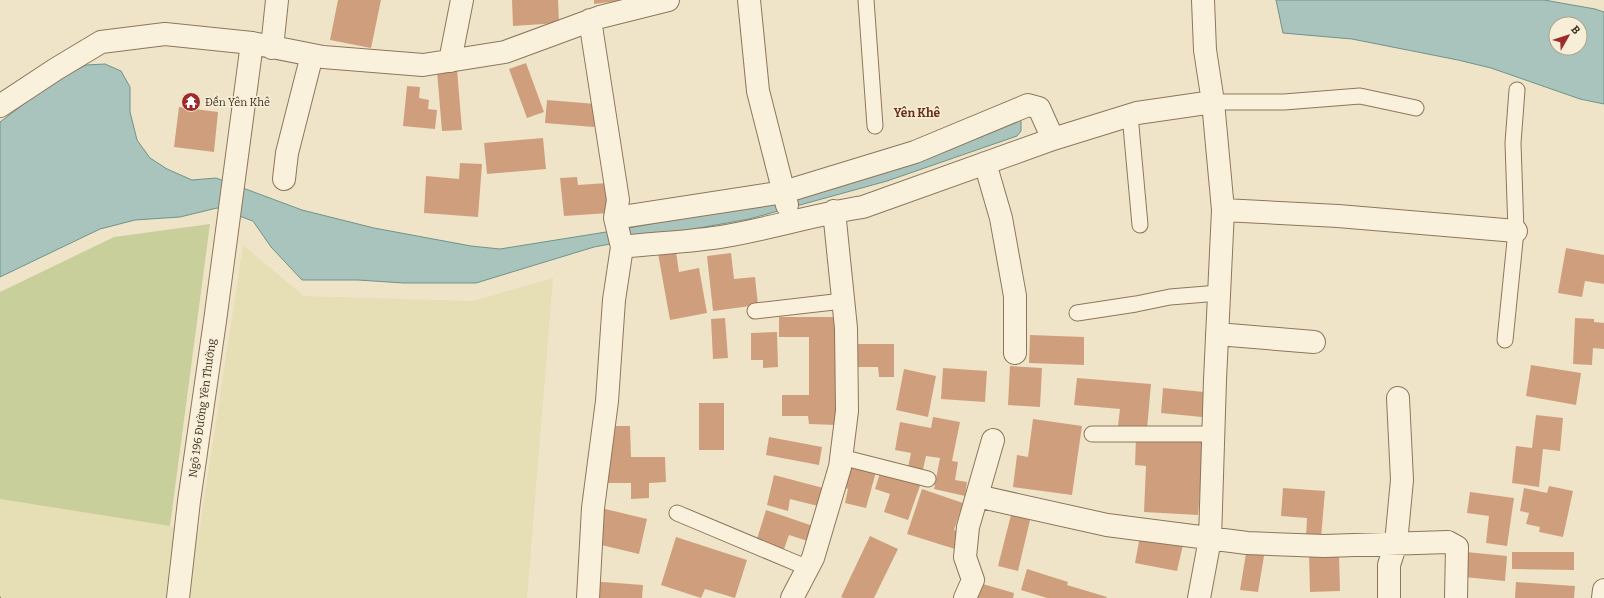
<svg xmlns="http://www.w3.org/2000/svg" width="1604" height="598" font-family="Bitter,serif">
	<style>
		.farmland { fill: #e6deb5 }
		.green { fill: #c9cf9b }
		.water { fill: #a9c4bc; stroke: #6f938a; fill-rule: evenodd }
		.building { fill: #cf9f7d }
		.lines { fill: none; stroke-linecap: round; stroke-linejoin: round }
		.lane-casing { stroke: #8d765c; stroke-width: 17 }
		.street-casing { stroke: #8d765c; stroke-width: 24 }
		.path { stroke: #8d765c; stroke-width: 2.5; stroke-dasharray: 3 2; stroke-linecap: butt }
		.lane { stroke: #faf1dc; stroke-width: 15 }
		.street { stroke: #faf1dc; stroke-width: 22 }
		.labels { text-anchor: middle; stroke-width: 3; stroke-linejoin: round; paint-order: stroke }
		.poi-label { font-size: 11px; fill: #3d2e20; stroke: #f7eed8; text-anchor: start }
		.street-label { font-size: 11px; fill: #3d2e20; stroke: #f7eed8 }
		.neighbourhood-label { font-size: 12px; font-weight: bold; fill: #6b2e1e; stroke: #f7eed8 }
	</style>
	<rect width="100%" height="100%" fill="#f0e4c8"/>
	<path class="farmland" d="M243 245 304 296 473 301 553 278 527 598H0V499L170 526 199 533Z"/>
	<path class="green" d="M210 224 170 526 0 499V292L114 237Z"/>
	<path class="water" d="M1276 0H1544L1595 9 1604 12V104L1580 99 1491 68 1458 60 1352 39 1283 33ZM1556 24H1580V48H1556Z
		M105 64 121 71 130 87V112L137 140 150 158 167 169 192 180 216 178 302 210 374 228 471 246 500 249 606 232 761 204 1016 118 1021 121V131L1017 136 887 181 749 219 594 247 476 283H404L358 280H302L271 247 253 221 217 208 180 217 135 220 100 229 0 277V122L53 82 86 65Z"/>
	<path class="building" d="M338 0H381L371 48 330 40Z
		M512 0H558L559 23 513 26Z
		M594 0H618V1L594 4Z
		M526 63 544 112 527 118 509 69Z
		M457 69 462 130 442 131 437 71Z
		M407 86 420 87 419 98 429 100 428 109 437 110 435 129 403 126Z
		M547 100 596 104 594 127 545 123Z
		M179 107 218 112 214 152 174 147Z
		M543 138 546 169 487 174 484 143Z
		M460 163 482 164 478 217 424 213 426 176 459 179Z
		M577 177 578 185 607 183 609 213 564 216 560 178Z
		M675 245 679 272 699 268 707 313 670 320 657 248Z
		M1566 248 1604 255V284L1585 281 1582 297 1558 293Z
		M731 253 734 279 755 277 758 305 713 311 707 256Z
		M779 317H837V425L809 424 808 416H782V395H809V337H779Z
		M725 318 728 358 713 359 711 319Z
		M1575 318 1594 319V322L1604 323V349L1593 348 1592 365 1573 364Z
		M777 332 778 367 763 368V360H751V333Z
		M1030 335 1084 337V365L1029 363Z
		M852 344H894V377H879L878 367H852Z
		M1531 365 1581 373 1576 405 1526 396Z
		M1010 366 1042 368 1040 407 1008 405Z
		M943 368 987 371 985 402 941 399Z
		M904 369 936 376 928 417 896 410Z
		M1077 378 1151 384 1147 429 1118 426 1120 409 1074 405Z
		M1163 388 1204 392 1202 417 1161 413Z
		M699 403H724V450H699Z
		M1536 415 1563 418 1560 451 1543 449 1539 487 1512 483 1516 446 1532 448Z
		M933 417 960 422 952 461 958 462 955 480 967 482 965 496 934 489 940 458 926 456 922 474 907 472 911 453 895 450 900 422 931 428Z
		M1033 419 1082 426 1072 495 1013 487 1017 455 1028 457Z
		M607 426H630L631 457H665L666 482 649 483V498L631 499V483H608Z
		M769 437 822 447 819 465 766 455Z
		M1136 437 1205 441 1202 492 1200 491 1198 515 1144 512 1146 466 1135 465Z
		M843 462 876 472 866 508 845 503 848 489 836 485Z
		M881 470 921 483 908 520 884 512 890 494 875 489Z
		M774 475 827 489 822 507 790 499 788 511 767 505Z
		M1549 486 1573 491 1563 537 1539 532 1540 527 1526 524 1529 513 1520 511 1524 488 1547 493Z
		M1283 488 1325 491 1321 538 1306 537 1307 518 1281 516Z
		M922 489 963 503 954 530 961 532 955 549 907 534Z
		M1470 492 1514 498 1507 546 1486 543 1489 516 1467 513Z
		M601 508 647 519 639 554 593 543Z
		M766 510 816 527 811 542 789 535 783 552 756 542Z
		M1012 511 1031 516 1018 571 998 566Z
		M870 536 898 549 874 598H844L841 597Z
		M1140 536 1183 545 1177 571 1135 563Z
		M676 537 747 560 735 598 705 589 701 598 661 585Z
		M1247 547 1265 550 1258 592 1240 590Z
		M1466 552 1507 556 1505 581 1464 577Z
		M1512 552H1574V570L1512 569Z
		M1309 553H1339L1340 591 1310 592Z
		M1027 569 1068 582 1067 585 1107 597 1106 598H1047L1021 590Z
		M589 581 643 585 642 598H588Z
		M976 582 1014 593 1013 598H971Z
		M1516 582 1575 586 1574 598H1515Z"/>
	<g class="lines">
		<defs>
			<path id="lane" d="M866 0 875 126
				M1213 102H1284L1360 96 1416 108
				M1130 115 1140 225
				M755 311 843 301
				M1077 313 1136 304 1170 297 1219 293
				M1505 340 1516 231 1513 143 1517 90
				M1092 434H1213
				M841 457 928 479
				M677 513 808 568"/>
			<path id="street" d="M749 0 758 91 787 205
				M272 48 277 0
				M450 61 462 0
				M0 106 56 69 101 42 165 34 252 43 323 57 423 65 505 52 600 17 668 0
				M985 163 1001 218 1015 296V353
				M284 179 287 153 312 55
				M1223 210 1338 216 1516 231
				M615 218 784 192 915 152 1028 105 1039 108 1053 139
				M622 247C656 243 692 242 726 236 772 228 817 214 863 207L1053 139 1137 113 1213 102
				M1217 334 1314 342
				M977 496 1107 525 1247 543 1324 546 1448 542 1457 547 1456 598
				M178 598 189 501 215 321 252 43
				M588 598 593 508 607 401 614 300 622 247 615 218 618 200 590 20
				M792 598 813 558 840 467 847 411 846 328 834 211
				M965 598 973 580 965 557 968 527 993 440
				M1199 598 1210 539 1215 380 1223 210 1213 102 1205 50 1203 0
				M1389 598V565L1396 543 1402 480 1398 398
				M1603 598 1604 590"/>
		</defs>
		<use href="#lane" class="lane-casing"/>
		<use href="#street" class="street-casing"/>
		<path class="path" d="M0 598H1"/>
		<use href="#lane" class="lane"/>
		<use href="#street" class="street"/>
	</g>
	<defs>
		<symbol id="temple-disc" viewBox="-11 -11 22 22"><circle r="9.5" fill="#9e2a2b" stroke="#f7eed8"/><path d="M0-6L5-2H3V0L6.5 2.5H4V6H1.5V3h-3V6H-4V2.5H-6.5L-3 0V-2H-5Z" fill="#fff"/></symbol>
	</defs>
	<g fill-rule="evenodd">
		<use href="#temple-disc" x="180" y="91" width="22" height="22"/>
	</g>
	<g class="labels">
		<g class="poi-label">
			<text x="205" y="106">Đền Yên Khê</text>
		</g>
		<g class="street-label">
			<text transform="translate(202 408) rotate(-82)" y="4">Ngõ 196 Đường Yên Thường</text>
		</g>
		<g class="neighbourhood-label">
			<text x="917" y="117">Yên Khê</text>
		</g>
	</g>
	<g transform="translate(1568 36) rotate(51)"><circle r="19" fill="#f7eed8" stroke="#ada18e"/>
	<path d="M0-3L7 15L0 10L-7 15Z" fill="#9e2a2b"/>
	<text y="-6" font-size="11" font-weight="bold" text-anchor="middle" fill="#3d2e20">B</text>
	</g>
</svg>
